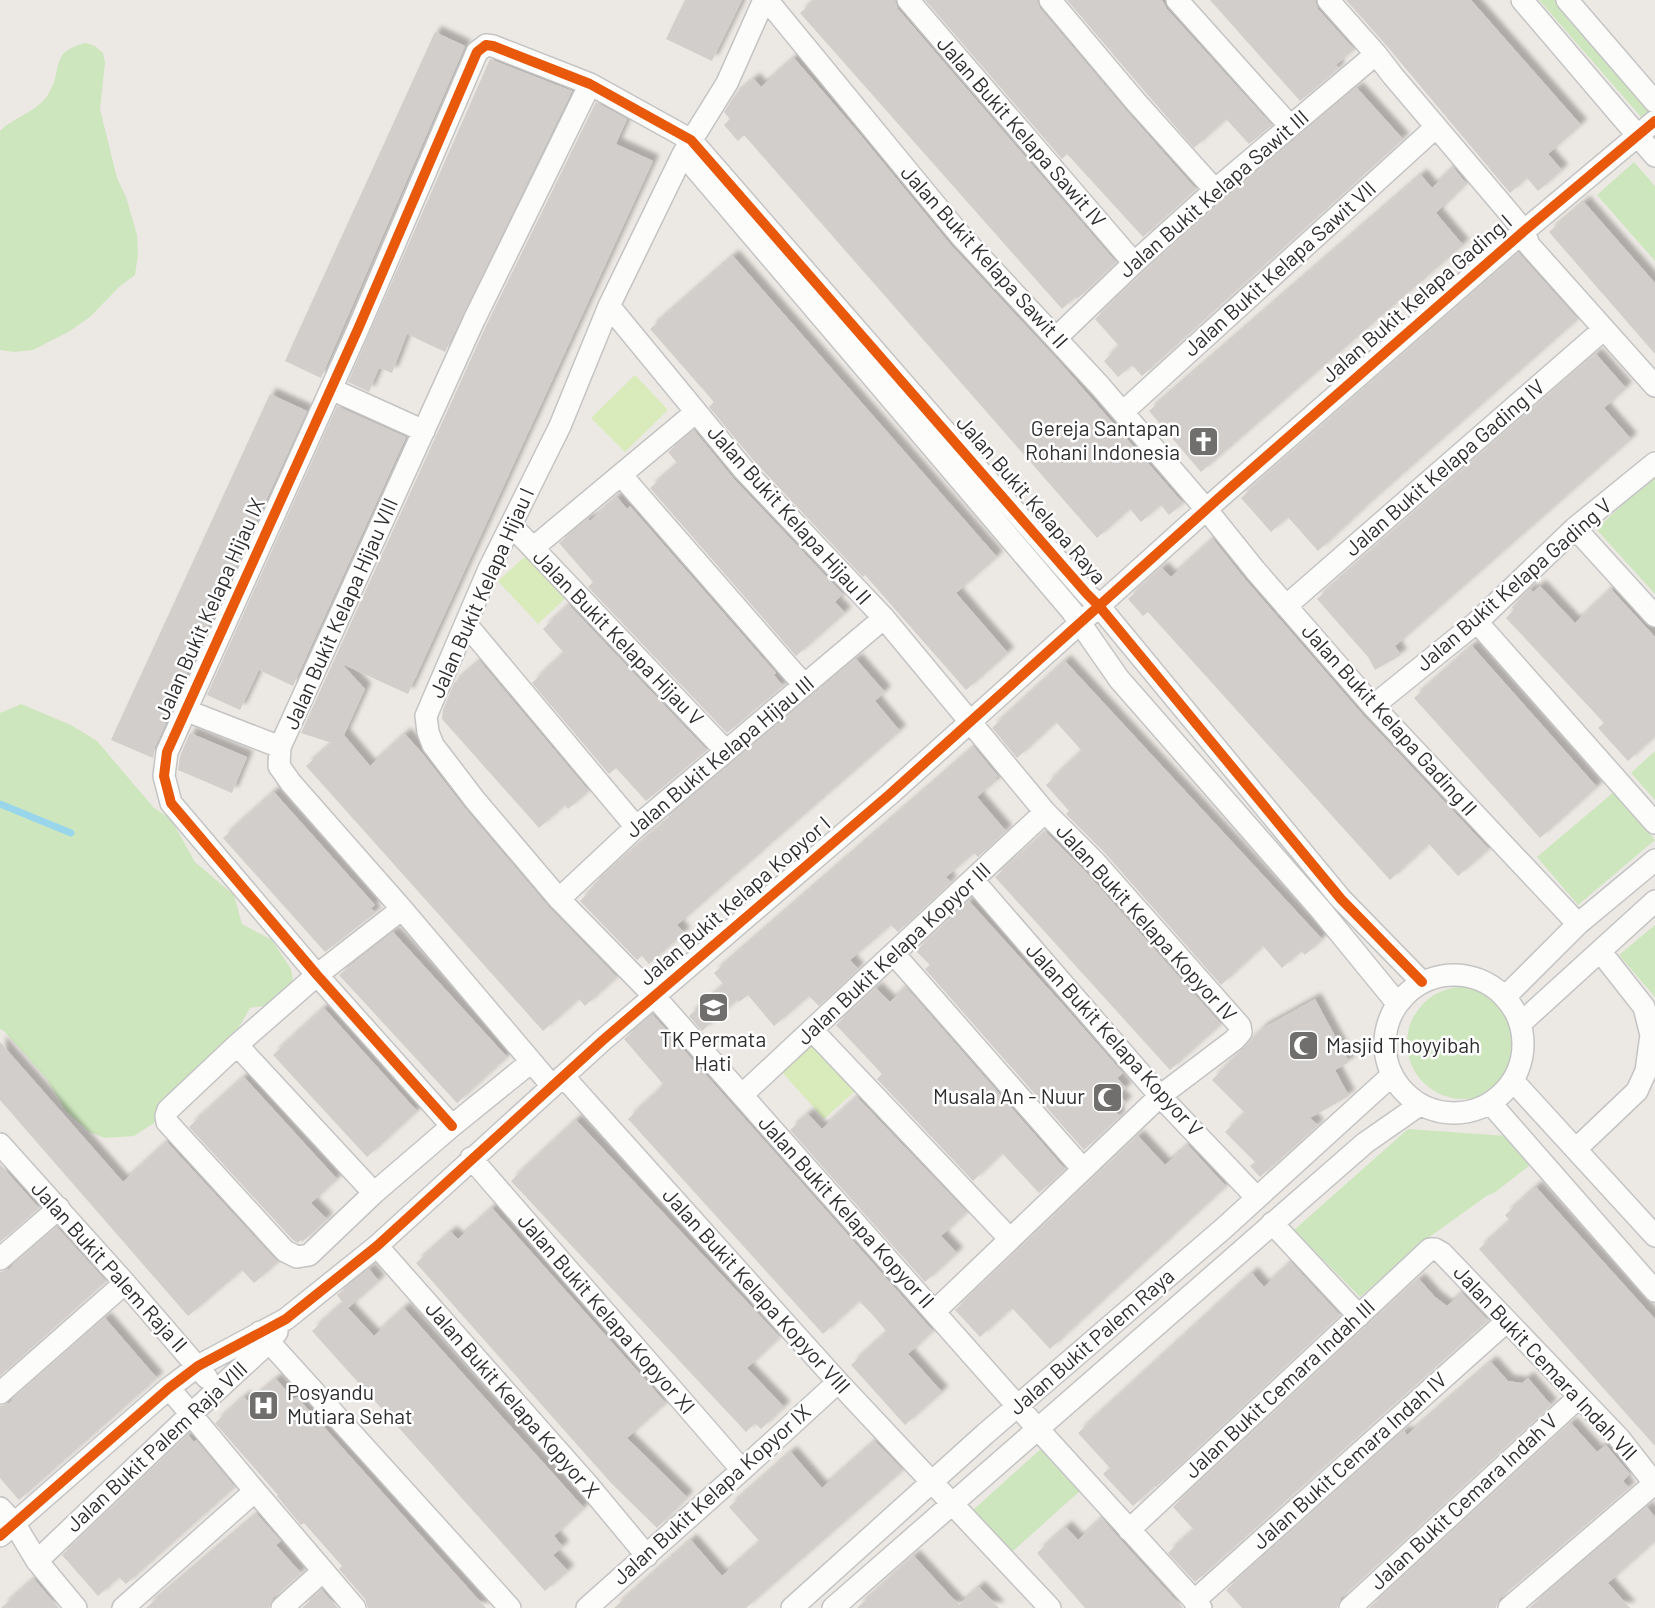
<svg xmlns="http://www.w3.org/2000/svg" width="1655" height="1608" font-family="Barlow,sans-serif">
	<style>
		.green { fill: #cee6be }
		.pitch { fill: #d9eabb }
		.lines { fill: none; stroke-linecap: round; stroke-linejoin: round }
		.stream { stroke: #99d6ec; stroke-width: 7 }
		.building { fill: #d1cecb; filter: url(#shadow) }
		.minor-casing { stroke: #c5c4c5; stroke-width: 24 }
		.minor { stroke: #fcfcfb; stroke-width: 21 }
		.cycleway-casing { stroke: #fff; stroke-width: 15 }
		.cycleway { stroke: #e8590c; stroke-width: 10 }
		.labels { text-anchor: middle; stroke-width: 5; stroke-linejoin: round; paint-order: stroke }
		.street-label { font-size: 21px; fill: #2e2e2e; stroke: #fff }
		.poi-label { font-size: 21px; fill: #2e2e2e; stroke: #fff; text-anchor: end }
	</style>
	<defs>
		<filter id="shadow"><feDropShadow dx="6" dy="-6" stdDeviation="2" flood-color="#0004"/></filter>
	</defs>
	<rect width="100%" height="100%" fill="#ece8e4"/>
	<path class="green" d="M1539 0H1555L1655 114V133Z
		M86 43 95 46 103 53 105 63 100 109 117 178 126 197 137 235 138 255 135 275 119 287 90 317 70 331 33 350 14 352 0 350V131C15 116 38 112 49 93 64 69 48 52 86 43Z
		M1634 162 1655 186V261L1597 195Z
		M1655 475V594L1596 529Z
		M21 704 71 725 97 741 154 808 171 819 195 862 234 895 242 924 272 940 291 969 294 987 276 1004 250 1008 228 1046 165 1101 154 1123 134 1136 105 1138 89 1132 66 1111 46 1078 4 1031 0 1029V713Z
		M1655 751V800L1631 773Z
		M1615 791 1655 840 1578 905 1537 857Z
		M1655 925V997L1619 955Z
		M1407 1043a56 56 0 1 1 112 0a56 56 0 1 1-112 0Z
		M1408 1129 1508 1136 1529 1166 1494 1193 1488 1195 1428 1238 1360 1297 1294 1230Z
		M1042 1448 1081 1490 1012 1552 973 1510Z"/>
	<path class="pitch" d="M635 375 668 410 625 452 591 418Z
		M531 551 571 593 538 624 498 581Z
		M813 1044 855 1091 824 1119 782 1072Z"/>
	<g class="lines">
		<path class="stream" d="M0 804 71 833"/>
	</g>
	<path class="building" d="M685 0H742L712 61 666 39Z
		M815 0H895L898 9 1116 262 1077 299 1075 297 1062 309 800 13Z
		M925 0H1037L1040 8 1126 110 1196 189 1143 237 1067 154 1062 159Z
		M1067 0H1162L1167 9 1272 125 1249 144 1226 119 1194 148 1146 93Z
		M1210 0H1315L1318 9 1354 49 1336 65 1339 68 1300 101Z
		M1346 0H1471L1581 125 1548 154 1562 170 1538 191 1527 178 1510 193 1386 45Z
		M435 32 465 46 321 378 285 361Z
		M794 58 858 132 951 245 1057 359 1183 503 1169 515 1161 505 1141 522 1130 509 1097 538 744 135 738 141 724 125 730 119 724 112 735 95 754 79 761 87Z
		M490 59 572 91 445 352 407 334 392 373 379 368 369 392 348 382Z
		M1357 88 1403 139 1142 376 1132 365 1118 377 1104 361 1119 346 1095 319 1143 273 1224 200Z
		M596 102 627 119 616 144 653 161 408 694 342 664 365 689 344 735 370 766 405 734 423 754 465 808 549 907 617 977 585 1006 579 999 543 1031 306 766 332 743 301 733 486 326Z
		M1453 167 1466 183 1436 213 1463 245 1201 472 1149 411 1421 175 1432 188Z
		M1584 202 1655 283V354L1549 232Z
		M1519 253 1578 319 1366 506 1318 551 1288 517 1271 532 1241 498Z
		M733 256 997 557 956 593 1008 653 966 690 865 575 863 577 754 461 709 407 714 402 650 329Z
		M1596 354 1626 388 1604 408 1631 439 1395 646 1401 655 1375 670 1368 657 1317 599Z
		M270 394 307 411 164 723H166L155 747 153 758 111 740Z
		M337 406 406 437 293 686 259 670 240 710 207 695Z
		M694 430 734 479 843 594 835 602 845 613 796 656 650 488 678 464 668 452Z
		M617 497 627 509 630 506 776 673 774 675 783 686 727 733 588 587 593 582 559 543 588 519 590 521Z
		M1213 539 1245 579 1363 715 1489 849 1458 876 1429 844 1390 880 1148 612 1143 616 1128 599 1162 568 1171 577Z
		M1540 586 1575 623 1611 589 1655 637V736L1628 761 1598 728 1604 723 1506 618 1514 610 1512 607 1530 589 1533 592Z
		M569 605 707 750 646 801 616 768 609 774 532 683 564 653 543 629Z
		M1472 646 1597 787 1540 838 1414 698Z
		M856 659 885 692 875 701 900 731 677 925 684 933 649 964 642 956 637 960 580 901 594 887 593 885 665 822 664 821Z
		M480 661 589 791 568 809 565 805 539 828 442 719 443 710 454 683Z
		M1065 661 1322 939 1305 955 1301 951 1282 968 1263 946 1221 985 1105 853 1066 814 1069 811 1046 785 1082 751 1056 722 1017 758 994 730 992 728Z
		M190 733 247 757 232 793 178 770 180 756Z
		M974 747 998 776 995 778 997 780 977 797 1006 831 978 857 974 853 946 877 951 882 898 932 891 925 850 960 858 969 819 1006 809 996 774 1026 748 995 739 1002 737 1000 702 1031 689 1016 724 985 714 973Z
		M274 792 375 905 371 908 375 913 325 952 223 838Z
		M1046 832 1085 871 1221 1024 1170 1070 995 877Z
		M969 901 1065 1007 1123 1073 1117 1078 1126 1088 1118 1095 1126 1102 1116 1112 1120 1116 1084 1150 925 969 930 965 916 951Z
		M393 932 507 1057 457 1103 339 975Z
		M906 987 1065 1169 1039 1193 1002 1153 973 1181 877 1079 882 1074 836 1025 876 988 890 1002Z
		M1315 999 1349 1062 1335 1070 1349 1096 1310 1118 1318 1125 1260 1177 1250 1166 1255 1162 1225 1132 1245 1113 1212 1080 1263 1028Z
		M324 1008 417 1111 367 1157 273 1055Z
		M653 1015 933 1331 908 1354 942 1392 905 1425 851 1365 887 1332 871 1313 859 1301 823 1334 628 1119 653 1096 663 1084 624 1039Z
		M0 1042 123 1182 167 1142 278 1262 254 1283 242 1270 188 1316 0 1100Z
		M244 1077 337 1179 311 1203 327 1219 302 1242 301 1240 298 1243 293 1240 189 1127Z
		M857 1097 967 1212 941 1236 957 1253 925 1282 790 1130 808 1114 822 1129Z
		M576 1120 780 1337 747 1368 784 1407 761 1429 755 1423 746 1432 511 1181Z
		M1138 1136 1165 1165 1188 1145 1226 1186 1050 1349 1012 1308 980 1337 955 1310Z
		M0 1164 39 1208 0 1242Z
		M1536 1187 1655 1319V1446L1479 1249 1510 1221 1505 1215Z
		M492 1208 666 1403 627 1438 687 1497 657 1528 611 1483 416 1263 451 1232 458 1239Z
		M57 1227 106 1281 0 1376V1272L9 1269Z
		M1291 1262 1340 1315 1156 1487 1154 1486 1133 1506 1103 1474 1110 1468 1078 1433 1252 1273 1264 1287Z
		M369 1269 379 1281 348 1308 374 1336 404 1308 584 1508 554 1536 563 1547 553 1555 568 1571 545 1591 312 1331 343 1303 337 1295Z
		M1419 1279 1435 1297 1447 1306 1462 1293 1488 1320 1195 1582 1168 1553 1194 1530 1173 1507 1369 1324Z
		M105 1318 157 1378 19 1500 0 1478V1406L9 1403Z
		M1491 1362 1508 1381 1522 1383 1528 1378 1551 1405 1341 1598 1337 1608H1242L1226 1590 1404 1431 1407 1435Z
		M276 1379 294 1399 297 1397 486 1608H368L365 1599 339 1569 342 1566 304 1523 301 1525 277 1496 278 1495 215 1423 244 1397 249 1402Z
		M1571 1423 1597 1452 1606 1445 1630 1474 1623 1481 1629 1488 1500 1598 1497 1603 1496 1608H1369Z
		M188 1435 194 1442 196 1440 235 1487 126 1584 119 1577 98 1596 62 1555Z
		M875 1441 903 1470 746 1608H614L691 1540 722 1576 760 1542 729 1507 791 1452 822 1488Z
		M1647 1507 1655 1517V1541L1608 1583 1630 1608H1529Z
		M257 1514 281 1541 276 1545 301 1573 273 1598 269 1608H146Z
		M1102 1518 1119 1538 1183 1608H1085L1037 1553 1066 1527 1078 1540Z
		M914 1556 959 1605 979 1587 999 1608H857Z
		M34 1579 59 1608H1Z
		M322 1590 338 1608H302Z"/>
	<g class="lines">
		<defs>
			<path id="minor" d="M764 0 727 83 683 154 609 306 560 426 489 569 426 716 428 732 433 745 475 800 559 899 654 996 1037 1428 1201 1608
				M767 0 961 236 1100 386 1206 509 1255 570 1373 706 1578 924
				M908 0 1134 263
				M1050 0 1136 102 1215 190
				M1177 0 1290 126
				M1328 0 1376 54 1393 76 1511 215 1524 231 1529 245 1655 386
				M1522 0 1655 156
				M1567 0 1655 102
				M683 154 1071 610 1119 679 1321 910 1397 1003
				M609 306 744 470 884 618 1045 812 1095 862 1240 1026 1241 1032 1234 1040 1160 1096 935 1311
				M1056 338 1134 263 1215 190 1376 54
				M331 389 424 431
				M1123 412 1436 127
				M621 475 804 685
				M511 525 726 751
				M1575 528 1655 616
				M533 548 696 412
				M1286 606 1604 329
				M1477 622 1655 823
				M466 624 636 827
				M1373 706 1477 622 1575 528 1655 463
				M185 710 280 747
				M973 880 1160 1096 1257 1198
				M559 899 636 827 884 618
				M894 954 1083 1169
				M1385 1044a69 69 0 1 1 138 0a69 69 0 1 1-138 0Z
				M1506 996 1578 924 1655 860
				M1521 1023 1655 901
				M812 1030 1010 1239
				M237 1045 317 975 402 909
				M563 1076 838 1382 1050 1608
				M1514 1082 1655 1236
				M552 1086 402 909 291 783 279 766 280 747 474 320 590 84
				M742 1095 1045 812
				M1492 1105 1655 1291
				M452 1126 317 975 171 803 164 776 167 752 358 329 477 52 486 45 493 46 590 84 691 140 1087 594 1099 606 1341 899 1422 982
				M0 1144 125 1283 207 1378
				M1576 1149 1637 1091 1646 1071 1651 1035 1644 1007 1600 951
				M471 1158 742 1470
				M374 1193 237 1045 168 1110 166 1116 167 1122 285 1251 297 1257 309 1255 374 1193 452 1126 531 1062
				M1272 1223 1359 1316
				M377 1246 588 1485 647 1556
				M0 1259 59 1208
				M260 1332 510 1608
				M169 1388 255 1491 355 1608
				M0 1393 125 1283
				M0 1508 14 1523 37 1561 76 1608
				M1129 1530 1430 1249H1435L1442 1253 1619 1438 1655 1484
				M0 1536 169 1388 198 1366 286 1319 377 1246 603 1040 890 794 1220 497 1524 231 1655 121
				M37 1561 190 1415 269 1342 277 1332
				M1194 1601 1507 1321
				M123 1608 255 1491
				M282 1608 323 1571
				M587 1608 742 1470 838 1382
				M792 1608 985 1434 1224 1228 1391 1076
				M833 1608 1365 1143 1418 1106
				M1350 1608 1579 1397
				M1509 1608 1655 1483"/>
		</defs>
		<use href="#minor" class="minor-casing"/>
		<use href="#minor" class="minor"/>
		<defs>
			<path id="cycleway" d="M452 1126 317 975 171 803 164 776 167 752 358 329 477 52 486 45 493 46 590 84 691 140 1087 594 1099 606 1341 899 1422 982
				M0 1536 169 1388 198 1366 286 1319 377 1246 603 1040 890 794 1220 497 1524 231 1655 121"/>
		</defs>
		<use href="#cycleway" class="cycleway-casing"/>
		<use href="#cycleway" class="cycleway"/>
	</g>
	<defs>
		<symbol id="church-square" viewBox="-11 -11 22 22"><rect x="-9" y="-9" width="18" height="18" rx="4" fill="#706f6e" stroke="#fff"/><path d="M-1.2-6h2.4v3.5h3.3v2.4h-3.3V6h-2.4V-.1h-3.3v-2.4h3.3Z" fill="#fff"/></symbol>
		<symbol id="school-square" viewBox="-11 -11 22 22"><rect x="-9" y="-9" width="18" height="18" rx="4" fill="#706f6e" stroke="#fff"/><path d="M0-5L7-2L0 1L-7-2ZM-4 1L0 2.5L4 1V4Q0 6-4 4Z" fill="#fff"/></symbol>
		<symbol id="mosque-square" viewBox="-11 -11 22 22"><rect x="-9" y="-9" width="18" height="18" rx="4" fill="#706f6e" stroke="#fff"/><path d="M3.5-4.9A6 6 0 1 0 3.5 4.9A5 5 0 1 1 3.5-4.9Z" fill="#fff"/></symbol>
		<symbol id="hospital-square" viewBox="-11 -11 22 22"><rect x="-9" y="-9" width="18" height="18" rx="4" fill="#706f6e" stroke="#fff"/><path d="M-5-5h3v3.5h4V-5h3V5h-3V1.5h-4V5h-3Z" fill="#fff"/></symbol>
	</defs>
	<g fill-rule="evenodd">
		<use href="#church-square" x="1186" y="424" width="35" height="35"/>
		<use href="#school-square" x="696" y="990" width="35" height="35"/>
		<use href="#mosque-square" x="1286" y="1028" width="35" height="35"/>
		<use href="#mosque-square" x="1090" y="1080" width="35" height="35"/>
		<use href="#hospital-square" x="246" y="1388" width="35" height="35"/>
	</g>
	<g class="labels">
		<g class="street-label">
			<text transform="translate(1021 132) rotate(49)" y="7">Jalan Bukit Kelapa Sawit IV</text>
			<text transform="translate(1214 194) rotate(-41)" y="7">Jalan Bukit Kelapa Sawit III</text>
			<text transform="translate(984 257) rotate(48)" y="7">Jalan Bukit Kelapa Sawit II</text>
			<text transform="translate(1280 269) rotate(-42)" y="7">Jalan Bukit Kelapa Sawit VII</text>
			<text transform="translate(1417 299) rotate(-41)" y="7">Jalan Bukit Kelapa Gading I</text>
			<text transform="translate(1445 468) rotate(-41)" y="7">Jalan Bukit Kelapa Gading IV</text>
			<text transform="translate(1031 500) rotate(49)" y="7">Jalan Bukit Kelapa Raya</text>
			<text transform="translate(789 515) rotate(48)" y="7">Jalan Bukit Kelapa Hijau II</text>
			<text transform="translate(1514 585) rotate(-41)" y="7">Jalan Bukit Kelapa Gading V</text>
			<text transform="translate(482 593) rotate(-66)" y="7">Jalan Bukit Kelapa Hijau I</text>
			<text transform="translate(210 609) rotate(-66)" y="7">Jalan Bukit Kelapa Hijau IX</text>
			<text transform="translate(341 614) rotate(-66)" y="7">Jalan Bukit Kelapa Hijau VIII</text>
			<text transform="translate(618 638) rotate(46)" y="7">Jalan Bukit Kelapa Hijau V</text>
			<text transform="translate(1389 720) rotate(48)" y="7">Jalan Bukit Kelapa Gading II</text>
			<text transform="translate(720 757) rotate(-40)" y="7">Jalan Bukit Kelapa Hijau III</text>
			<text transform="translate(735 901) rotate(-41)" y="7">Jalan Bukit Kelapa Kopyor I</text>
			<text transform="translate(1146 923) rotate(48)" y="7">Jalan Bukit Kelapa Kopyor IV</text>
			<text transform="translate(894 954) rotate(-43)" y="7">Jalan Bukit Kelapa Kopyor III</text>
			<text transform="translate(1114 1040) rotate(48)" y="7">Jalan Bukit Kelapa Kopyor V</text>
			<text transform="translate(846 1212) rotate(48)" y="7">Jalan Bukit Kelapa Kopyor II</text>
			<text transform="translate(109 1267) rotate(48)" y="7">Jalan Bukit Palem Raja II</text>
			<text transform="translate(756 1291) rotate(48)" y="7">Jalan Bukit Kelapa Kopyor VIII</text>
			<text transform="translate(606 1314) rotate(49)" y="7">Jalan Bukit Kelapa Kopyor XI</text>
			<text transform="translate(1092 1342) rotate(-41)" y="7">Jalan Bukit Palem Raya</text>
			<text transform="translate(1545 1363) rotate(47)" y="7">Jalan Bukit Cemara Indah VII</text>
			<text transform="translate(1280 1389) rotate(-43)" y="7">Jalan Bukit Cemara Indah III</text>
			<text transform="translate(512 1400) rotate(49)" y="7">Jalan Bukit Kelapa Kopyor X</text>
			<text transform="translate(157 1447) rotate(-43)" y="7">Jalan Bukit Palem Raja VIII</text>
			<text transform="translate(1350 1461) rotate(-42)" y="7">Jalan Bukit Cemara Indah IV</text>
			<text transform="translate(712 1495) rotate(-42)" y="7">Jalan Bukit Kelapa Kopyor IX</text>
			<text transform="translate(1464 1502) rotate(-43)" y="7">Jalan Bukit Cemara Indah V</text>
		</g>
		<g class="poi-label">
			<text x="1180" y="436">Gereja Santapan<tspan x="1180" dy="24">Rohani Indonesia</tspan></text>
			<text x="713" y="1047" text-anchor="middle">TK Permata<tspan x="713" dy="24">Hati</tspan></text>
			<text x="1326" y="1053" text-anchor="start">Masjid Thoyyibah</text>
			<text x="1085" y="1104">Musala An - Nuur</text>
			<text x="287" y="1400" text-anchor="start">Posyandu<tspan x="287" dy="24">Mutiara Sehat</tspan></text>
		</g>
	</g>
</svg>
